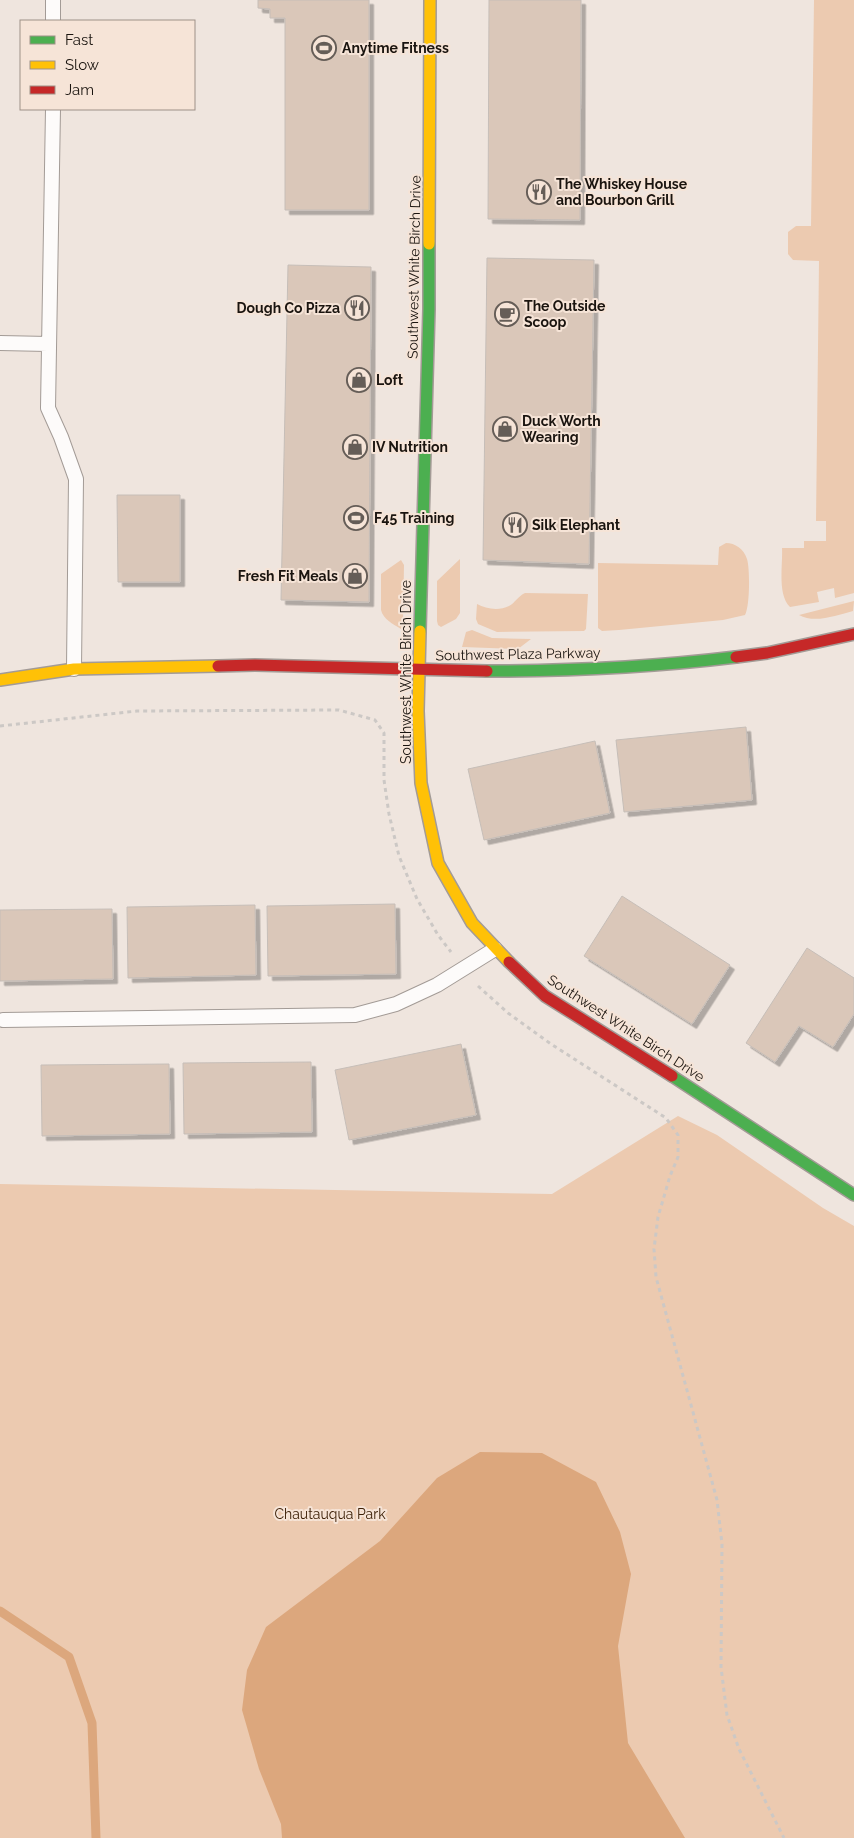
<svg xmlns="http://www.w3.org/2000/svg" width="854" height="1838" font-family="Raleway,sans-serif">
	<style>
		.green { fill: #eccab0 }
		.water { fill: #dca77d }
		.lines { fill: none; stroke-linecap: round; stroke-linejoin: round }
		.stream { stroke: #dca77d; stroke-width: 9 }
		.building { fill: #dac7b9; stroke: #c6beb8; filter: url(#shadow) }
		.lane-casing { stroke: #a39b96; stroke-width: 16 }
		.fast-casing { stroke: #a39b96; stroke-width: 14 }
		.slow-casing { stroke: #a39b96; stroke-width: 14 }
		.jam-casing { stroke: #a39b96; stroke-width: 14 }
		.path { stroke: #ccc8c5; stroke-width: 3; stroke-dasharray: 4 4; stroke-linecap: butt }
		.lane { stroke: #fdfbfa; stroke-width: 14 }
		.fast { stroke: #4caf50; stroke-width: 11 }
		.slow { stroke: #ffc107; stroke-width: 11 }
		.jam { stroke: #c62828; stroke-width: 11 }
		.labels { text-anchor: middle; stroke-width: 4; stroke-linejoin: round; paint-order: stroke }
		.poi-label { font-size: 14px; font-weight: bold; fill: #1a140f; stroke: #f6e4d7; text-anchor: start }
		.street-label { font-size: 14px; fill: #1a140f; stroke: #f6e4d7 }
		.park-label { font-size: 14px; fill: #3e2108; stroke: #f6e4d7 }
	</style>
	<defs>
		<filter id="shadow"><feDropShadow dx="4.5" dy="4.5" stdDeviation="0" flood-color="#0004"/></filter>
	</defs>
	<rect width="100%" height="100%" fill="#efe5de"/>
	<path class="green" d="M814 0H854V593L835 598 834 588 817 592 819 602 790 607C777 594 783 565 782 548H804V541H826V521H816L819 261 793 260 788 254V232L796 226H811Z
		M726 543C735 543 744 549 747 559 750 568 750 606 745 615L723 620 619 630 602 631 598 628V563L718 565 719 547Z
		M460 559V613L456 619 441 627 438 625 437 621V581Z
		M401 560 404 565 403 621 401 629C393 624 383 619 381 610V574Z
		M525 593 588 594 586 629 584 631 497 632 478 624 476 619 477 604C486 609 499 611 509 606 515 603 518 596 525 593Z
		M854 601 853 611C837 615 815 624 799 615Z
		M472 630 492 638 531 639 518 649 462 647 466 632Z
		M678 1116 717 1135 823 1208 854 1226V1838H0V1184L552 1194Z"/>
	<path class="water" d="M480 1452 542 1453 596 1482 620 1532 631 1574 618 1646 628 1743 685 1838H282L281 1824 259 1769 242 1710 247 1670 266 1627 380 1541 437 1478Z"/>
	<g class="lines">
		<path class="stream" d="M0 1611 69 1657 92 1723 96 1838"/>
	</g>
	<path class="building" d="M258 0H369V210H285V18H270V9L258 8Z
		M489 0H581L580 220 488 219Z
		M487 258 594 260 589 564 483 560Z
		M288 265 371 267 369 602 281 600Z
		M117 495H180V582H118Z
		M746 727 752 800 624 812 616 740Z
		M595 741 610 813 484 840 468 769Z
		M622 896 730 965 692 1024 584 956Z
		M395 904 396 974 268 976 267 906Z
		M255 905 256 975 128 978 127 907Z
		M112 909 113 979 0 981V910Z
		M807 948 854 978V1014L833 1047 799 1026 775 1062 746 1043Z
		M461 1044 476 1115 349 1140 335 1070Z
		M311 1062 312 1132 184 1134 183 1063Z
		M169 1064 170 1134 42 1136 41 1065Z"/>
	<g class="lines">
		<defs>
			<path id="lane" d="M53 21V0
				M53 109 48 408 61 437 76 479 74 669
				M0 343 48 344
				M3 1020 355 1015 396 1004 437 985 495 949"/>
			<path id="fast" d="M420 631 429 309V244
				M487 671C570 671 653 667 736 657
				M672 1076 854 1195"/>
			<path id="slow" d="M429 244 430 0
				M420 631 418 711 421 783 438 863 472 923 509 962
				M0 680 74 669 218 666"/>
			<path id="jam" d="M736 657 767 653 854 634
				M218 666 255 665 487 671
				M509 962 545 996 672 1076"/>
		</defs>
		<use href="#lane" class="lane-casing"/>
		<use href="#fast" class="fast-casing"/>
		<use href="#slow" class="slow-casing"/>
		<use href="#jam" class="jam-casing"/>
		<path class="path" d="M0 726 137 711 339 710 375 720 384 733V780L389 814 399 856 417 899 438 935 451 952
			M478 986 508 1013 551 1044 666 1118 678 1135V1157L670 1176 658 1217 654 1249 656 1277 717 1500 722 1544 721 1667 727 1715 739 1749 784 1838"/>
		<use href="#lane" class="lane"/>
		<use href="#fast" class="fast"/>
		<use href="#slow" class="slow"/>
		<use href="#jam" class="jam"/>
	</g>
	<defs>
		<symbol id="stadium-ring" viewBox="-11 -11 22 22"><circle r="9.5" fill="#f6e4d7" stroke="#655d57" stroke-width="1.5"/><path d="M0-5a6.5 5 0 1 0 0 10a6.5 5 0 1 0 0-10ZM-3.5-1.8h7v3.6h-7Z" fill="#655d57"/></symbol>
		<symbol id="restaurant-ring" viewBox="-11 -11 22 22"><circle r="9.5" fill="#f6e4d7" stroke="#655d57" stroke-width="1.5"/><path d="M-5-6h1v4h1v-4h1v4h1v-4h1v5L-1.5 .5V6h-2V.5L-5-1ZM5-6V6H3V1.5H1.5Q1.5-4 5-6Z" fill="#655d57"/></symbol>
		<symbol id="cafe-ring" viewBox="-11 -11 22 22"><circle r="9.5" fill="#f6e4d7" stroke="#655d57" stroke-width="1.5"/><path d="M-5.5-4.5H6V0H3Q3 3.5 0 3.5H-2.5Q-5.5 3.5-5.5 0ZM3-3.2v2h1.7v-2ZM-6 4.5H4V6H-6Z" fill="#655d57"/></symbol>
		<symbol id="shop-ring" viewBox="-11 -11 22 22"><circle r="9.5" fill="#f6e4d7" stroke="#655d57" stroke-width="1.5"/><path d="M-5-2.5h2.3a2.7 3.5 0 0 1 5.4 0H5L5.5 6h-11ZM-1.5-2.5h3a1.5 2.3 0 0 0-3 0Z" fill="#655d57"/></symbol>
	</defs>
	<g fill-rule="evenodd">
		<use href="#stadium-ring" x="310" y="34" width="28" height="28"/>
		<use href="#restaurant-ring" x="525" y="178" width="28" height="28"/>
		<use href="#restaurant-ring" x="343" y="294" width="28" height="28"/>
		<use href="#cafe-ring" x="493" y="300" width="28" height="28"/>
		<use href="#shop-ring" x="345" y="366" width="28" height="28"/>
		<use href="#shop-ring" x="491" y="415" width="28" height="28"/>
		<use href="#shop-ring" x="341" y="433" width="28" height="28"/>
		<use href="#stadium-ring" x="342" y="504" width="28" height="28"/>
		<use href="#restaurant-ring" x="501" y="511" width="28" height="28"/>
		<use href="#shop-ring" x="341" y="562" width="28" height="28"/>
	</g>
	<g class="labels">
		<g class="poi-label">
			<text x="342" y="53">Anytime Fitness</text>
			<text x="556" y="189">The Whiskey House<tspan x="556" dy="16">and Bourbon Grill</tspan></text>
			<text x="524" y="311">The Outside<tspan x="524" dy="16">Scoop</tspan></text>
			<text x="340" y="313" text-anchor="end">Dough Co Pizza</text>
			<text x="376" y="385">Loft</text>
			<text x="522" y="426">Duck Worth<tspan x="522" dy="16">Wearing</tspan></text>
			<text x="372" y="452">IV Nutrition</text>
			<text x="374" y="523">F45 Training</text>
			<text x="532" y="530">Silk Elephant</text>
			<text x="338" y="581" text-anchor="end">Fresh Fit Meals</text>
		</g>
		<g class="street-label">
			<text transform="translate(414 267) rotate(-89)" y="5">Southwest White Birch Drive</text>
			<text transform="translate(518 654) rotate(-1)" y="5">Southwest Plaza Parkway</text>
			<text transform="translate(406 672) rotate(-90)" y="5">Southwest White Birch Drive</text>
			<text transform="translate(626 1028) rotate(33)" y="5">Southwest White Birch Drive</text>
		</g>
		<g class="park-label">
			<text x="330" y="1519">Chautauqua Park</text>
		</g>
	</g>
	<rect x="20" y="20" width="175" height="90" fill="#f6e4d7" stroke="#9e9187"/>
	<rect x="30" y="36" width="25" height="8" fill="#4caf50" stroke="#9e9187"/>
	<text x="65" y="45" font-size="15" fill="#1a140f">Fast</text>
	<rect x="30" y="61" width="25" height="8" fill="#ffc107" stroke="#9e9187"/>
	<text x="65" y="70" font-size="15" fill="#1a140f">Slow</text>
	<rect x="30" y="86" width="25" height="8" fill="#c62828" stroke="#9e9187"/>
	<text x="65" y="95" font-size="15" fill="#1a140f">Jam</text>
</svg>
